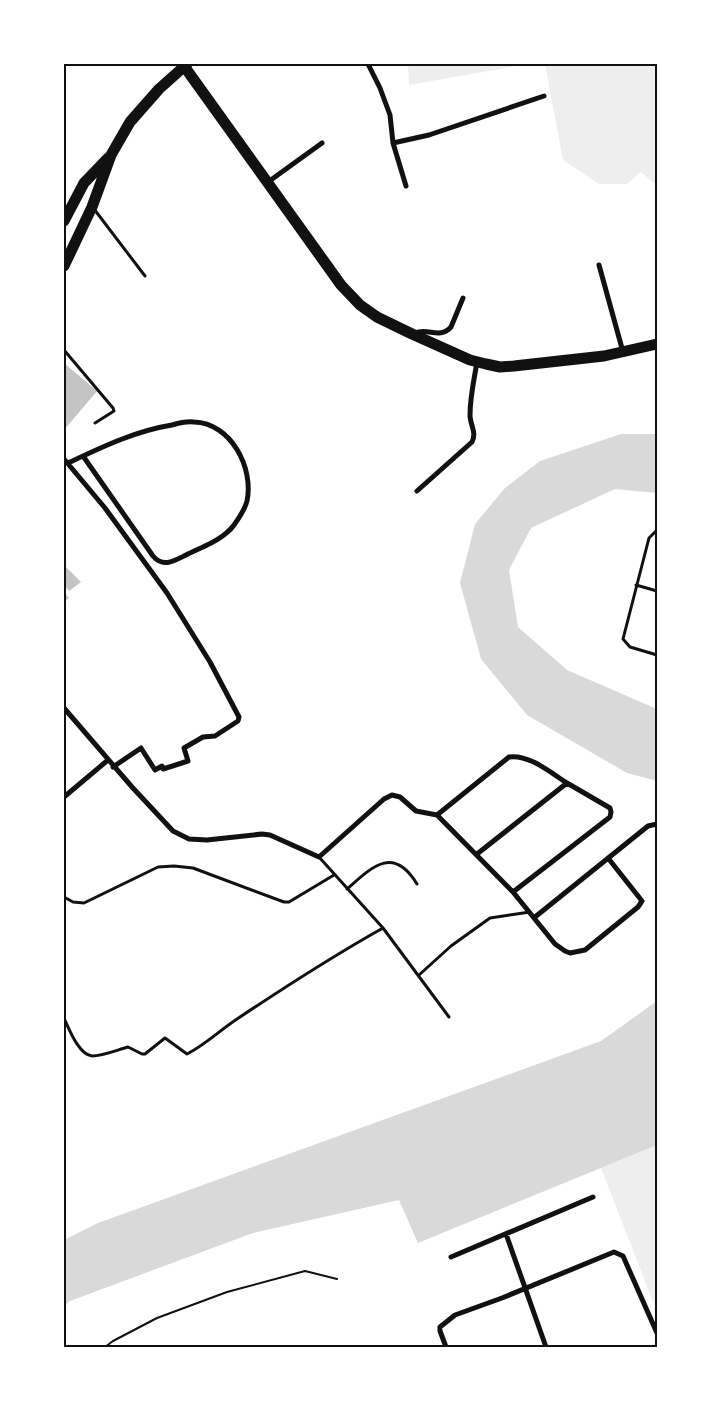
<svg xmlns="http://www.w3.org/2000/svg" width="721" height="1411" font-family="'Public Sans',sans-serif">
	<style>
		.green { fill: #eee }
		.water { fill: #d9d9d9 }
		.building { fill: #c4c4c4 }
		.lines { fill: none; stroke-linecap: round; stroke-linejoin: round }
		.path { stroke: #111; stroke-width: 2 }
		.service { stroke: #111; stroke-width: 3 }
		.minor { stroke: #111; stroke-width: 5 }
		.primary { stroke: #111; stroke-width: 11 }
		.trunk { stroke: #111; stroke-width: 11 }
		.neatline { fill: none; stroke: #111; stroke-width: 2 }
	</style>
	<rect width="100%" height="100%" fill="#fff"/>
	<path class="green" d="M408 64H528L409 85Z
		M545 64H657V186L641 172 627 184H599L563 160Z
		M657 1145V1312L601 1168Z"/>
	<path class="water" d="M621 434H657V493L615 489 531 528 509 570 518 627 567 670 657 709V781L627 773 527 715 481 659 460 583 475 524 505 488 540 461Z
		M657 1001V1145L418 1243 399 1200 253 1233 70 1301 64 1306V1240L98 1223 601 1041Z"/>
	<path class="building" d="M65 364 97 391 64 430V366Z
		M66 567 81 582 69 591 64 585V569Z
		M64 592 69 598 64 602Z"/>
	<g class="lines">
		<path class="path" d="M105 1347 113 1341 157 1318 227 1292 305 1271 337 1279"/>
		<path class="service" d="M94 209 145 276
			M64 350 113 408 114 411 95 423
			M657 530 649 538 623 639 630 647 657 655
			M636 585 657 591
			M319 857 383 928 449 1017
			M347 889C372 867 393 845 417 884
			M64 897 73 902 84 903 158 867 174 866 193 868 284 902H289L334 875
			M419 975 451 946 490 918 530 912
			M64 1018C69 1029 79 1055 92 1056 103 1056 117 1050 128 1047L142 1054H145L165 1038 187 1054C205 1045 219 1031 237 1019 285 987 333 956 383 928"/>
		<path class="minor" d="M368 64 380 88 390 115 393 143 429 135 544 96
			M393 143 406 186
			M268 182 322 143
			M599 265 623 352
			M415 333C428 327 439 340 451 327L463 298
			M64 459 105 508 167 593 210 662 239 717 238 721 215 736 203 737 184 748 188 761 163 769 162 766 155 770 141 748 113 767
			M68 463C102 447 135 431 172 425 179 423 187 421 194 422 231 423 254 468 247 501 245 509 239 518 234 525 223 540 202 547 186 555 174 561 163 568 153 556L83 456
			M417 491 472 442C477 432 470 425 470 415 470 397 474 380 477 362
			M64 708 132 787 173 831 189 839 207 840 262 834 270 835 319 857 384 799 392 795 400 797 416 811 437 815 513 892 610 817 611 812 610 808 567 783
			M64 797 108 760
			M437 815 509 757C529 754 551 773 567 783L477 854
			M513 892 555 944 565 951 570 953 585 950 638 907 642 901 608 858
			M535 917 648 826 657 824
			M506 1234 546 1347
			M451 1257 593 1197
			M446 1347 440 1331V1327L455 1315 502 1298 614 1252 623 1256 657 1333"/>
		<path class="primary" d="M184 66 341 285 360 305 377 317 412 334 470 360 486 364 500 367 514 366 604 356 657 344"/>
		<path class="trunk" d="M64 221 84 183 108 158
			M64 266 92 207 111 155 130 122 159 89 187 64"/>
	</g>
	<rect width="721" height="1411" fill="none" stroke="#ffffff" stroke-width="130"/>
	<rect x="65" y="65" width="591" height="1281" class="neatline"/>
</svg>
